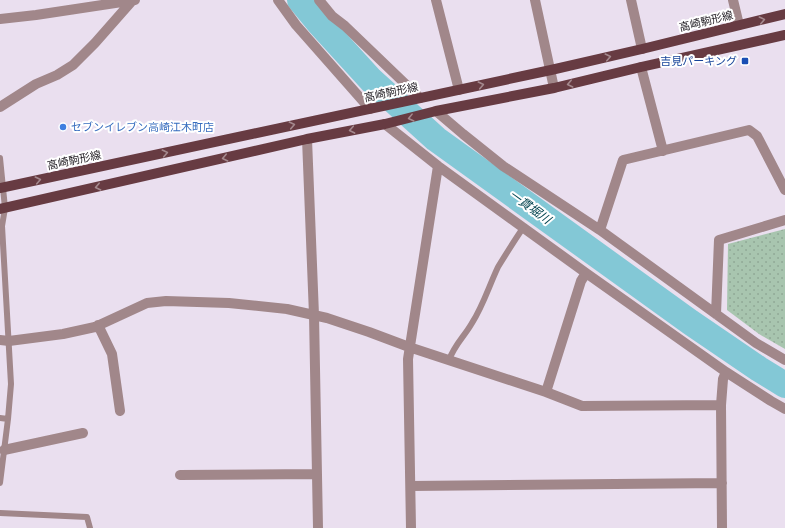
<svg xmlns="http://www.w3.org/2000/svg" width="785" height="528" font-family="'IBM Plex Serif','Noto Sans JP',serif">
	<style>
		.green { fill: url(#green-dots) }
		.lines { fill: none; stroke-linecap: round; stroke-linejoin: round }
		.river { stroke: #83c8d6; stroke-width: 26 }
		.lane { stroke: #a1878a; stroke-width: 6 }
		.street { stroke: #a1878a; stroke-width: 10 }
		.primary { stroke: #673b42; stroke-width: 10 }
		.oneway { stroke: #a4898e }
		.transit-dot { fill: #1a4fb4; stroke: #fff; stroke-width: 1.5 }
		.shop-dot { fill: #3f7fe0; stroke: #fff; stroke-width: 1.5 }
		.labels { text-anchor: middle; stroke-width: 4; stroke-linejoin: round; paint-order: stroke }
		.street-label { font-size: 11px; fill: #211d23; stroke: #fff }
		.transit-label { font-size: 11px; fill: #164399; stroke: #fff; text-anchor: end }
		.shop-label { font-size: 11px; fill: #366cbe; stroke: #fff; text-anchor: start }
		.water-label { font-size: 12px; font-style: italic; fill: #00424d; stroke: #fff }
	</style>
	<defs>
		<pattern id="green-dots" width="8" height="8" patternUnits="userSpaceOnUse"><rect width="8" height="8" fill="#a8c5af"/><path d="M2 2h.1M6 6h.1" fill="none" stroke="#90a996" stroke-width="1.8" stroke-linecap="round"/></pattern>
	</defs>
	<rect width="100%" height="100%" fill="#eadfef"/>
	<path class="green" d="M785 229V349L759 334 727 310 728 244Z"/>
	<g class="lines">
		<path class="river" d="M300 0 319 23 371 80 436 139 690 322 759 369 785 385"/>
		<path class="lane" d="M0 158 5 208 2 226 11 384 8 419 0 483
			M449 360C455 344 464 337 472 323 483 306 489 286 498 267 506 254 514 241 523 228
			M0 418 8 419
			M0 513 87 517 90 528"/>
		<path class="street" d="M278 0 296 25 370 109
			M319 0 332 16 345 26 420 98
			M436 0 459 90
			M535 0 554 88
			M631 0 642 49
			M733 0 739 25
			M0 19 36 15 135 0
			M641 67 663 151
			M0 107 36 84 57 75 73 65 95 43 132 1
			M436 111 463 134 503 166 600 230 756 343 785 360
			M385 124 438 166 586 273 726 372 771 401 785 409
			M307 139 314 315 318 528
			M600 230 623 160 749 130 757 136 785 190
			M716 314 719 240 785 220
			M98 325 112 354 120 411
			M0 340 9 341 63 334 95 327 147 303 166 301 229 303 287 309 327 318 369 332 409 347 546 392 582 406 721 405
			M546 392 581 281 586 273
			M4 450 83 433
			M180 475 317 474
			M411 486 722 483
			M411 528 408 359 438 166
			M722 528 721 405 723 379 726 372"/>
		<path class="primary" d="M0 188 551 70 642 49 785 14
			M0 209 307 139 385 124 436 111 554 88 641 67 785 35"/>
	</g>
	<defs><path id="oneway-chevron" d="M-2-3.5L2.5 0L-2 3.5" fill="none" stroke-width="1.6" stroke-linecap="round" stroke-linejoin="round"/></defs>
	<g class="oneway">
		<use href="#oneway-chevron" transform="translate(762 20) rotate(-13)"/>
		<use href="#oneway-chevron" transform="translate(608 57) rotate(-13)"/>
		<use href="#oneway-chevron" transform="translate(570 84) rotate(167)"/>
		<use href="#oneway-chevron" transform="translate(481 85) rotate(-12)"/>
		<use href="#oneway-chevron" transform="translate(411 118) rotate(166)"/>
		<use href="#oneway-chevron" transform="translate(292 125) rotate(-12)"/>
		<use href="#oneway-chevron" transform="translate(352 130) rotate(169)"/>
		<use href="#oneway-chevron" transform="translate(165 153) rotate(-12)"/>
		<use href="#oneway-chevron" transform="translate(225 158) rotate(167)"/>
		<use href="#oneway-chevron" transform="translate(38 180) rotate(-12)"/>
		<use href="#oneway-chevron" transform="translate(98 187) rotate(167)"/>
	</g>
	<rect class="transit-dot" x="741" y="57" width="8" height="8" rx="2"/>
	<circle class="shop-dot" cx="63" cy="127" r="4"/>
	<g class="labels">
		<g class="street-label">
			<text transform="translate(706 21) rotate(-14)" y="4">高崎駒形線</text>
			<text transform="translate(391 92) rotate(-12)" y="4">高崎駒形線</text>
			<text transform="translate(74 160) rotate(-12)" y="4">高崎駒形線</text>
		</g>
		<g class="transit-label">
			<text x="737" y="65">吉見パーキング</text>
		</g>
		<g class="shop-label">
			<text x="71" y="131">セブンイレブン高崎江木町店</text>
		</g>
		<g class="water-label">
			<text transform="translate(530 207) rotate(36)" y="4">一貫堀川</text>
		</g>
	</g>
</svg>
